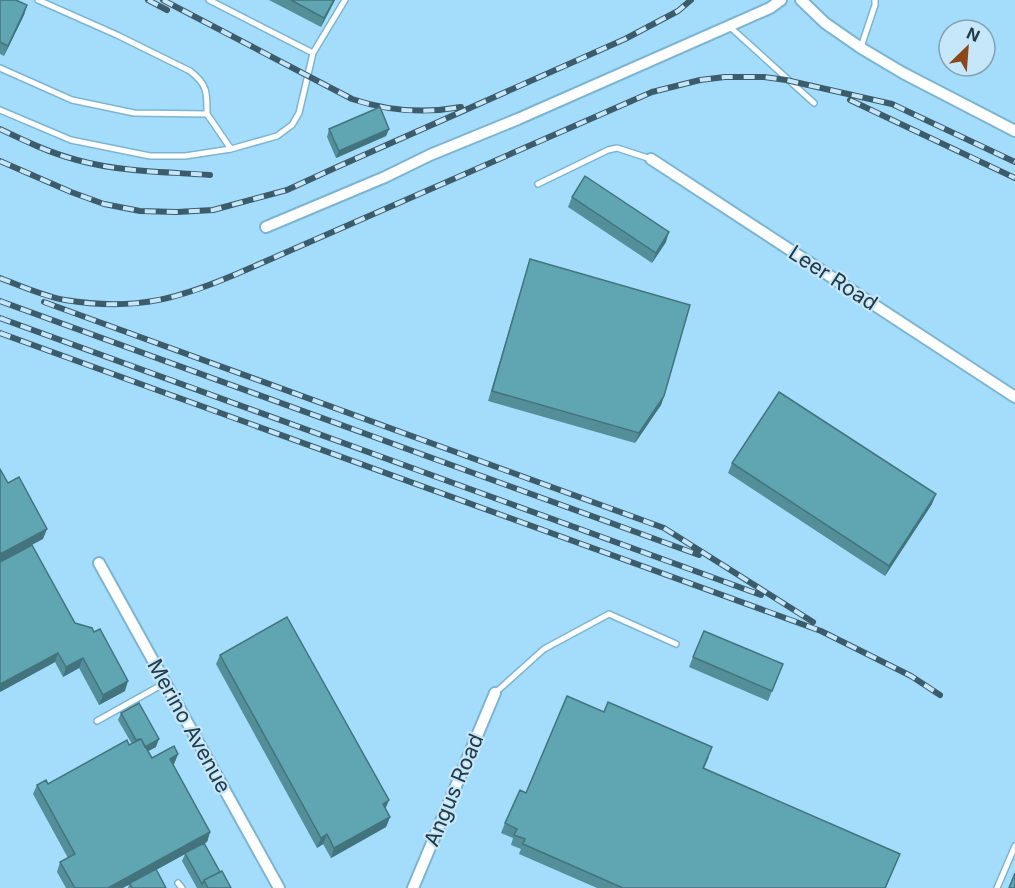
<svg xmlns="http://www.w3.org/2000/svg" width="1015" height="888" font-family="Inter,sans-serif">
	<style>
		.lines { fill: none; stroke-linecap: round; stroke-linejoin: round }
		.service-casing { stroke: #7cb5d2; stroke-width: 8 }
		.minor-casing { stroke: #7cb5d2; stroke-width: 14 }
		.service { stroke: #fff; stroke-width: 5 }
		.minor { stroke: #fff; stroke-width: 10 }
		.rail-casing { stroke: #3d5c6b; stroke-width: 6 }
		.rail { stroke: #c5e7f9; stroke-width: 4; stroke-dasharray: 11; stroke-linecap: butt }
		.wall { fill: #538e99 }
		.shaded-wall { fill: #43747d }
		.building { fill: #60a5b2; stroke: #43747d; stroke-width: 1.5 }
		.labels { text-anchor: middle; stroke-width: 4.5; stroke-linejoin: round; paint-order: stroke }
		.street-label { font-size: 21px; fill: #233a46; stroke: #c5e7f9 }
	</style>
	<rect width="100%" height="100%" fill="#a3ddfb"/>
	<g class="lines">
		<defs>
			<path id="service" d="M38 0 117 35 190 71C208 85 207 93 207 114
				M209 0 313 53
				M729 26 814 103
				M861 47 875 5V0
				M0 68 72 100 134 113 207 114 231 149
				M0 110 71 140 150 156H185L231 149 277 136 292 125 299 113 313 53 345 0
				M538 184 608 150 617 148 651 159
				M495 693 544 649 609 614 676 644
				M97 721 165 683
				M178 883 182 888
				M997 888 1015 846"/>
			<path id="minor" d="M801 0 825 23 861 48 903 73 1015 131
				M651 159 1015 397
				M266 227 385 177 430 155 518 119 770 8 781 0
				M99 563 279 888
				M413 888 495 693"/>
		</defs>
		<use href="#service" class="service-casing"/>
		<use href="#minor" class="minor-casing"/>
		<use href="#service" class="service"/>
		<use href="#minor" class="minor"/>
		<defs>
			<path id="rail" d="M148 0 167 10
				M163 0 352 99C388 111 423 114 461 107
				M850 100 1015 178
				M0 129C25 141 50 153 77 160 120 172 167 172 210 175
				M0 161 71 192 104 204 140 211 177 212 213 210 287 190 337 167 625 39 678 11 691 0
				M0 278C21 286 43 296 65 300 138 312 182 298 248 269L652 92 700 80 725 77H764L786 80 892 104 1015 162
				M0 301 699 555
				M44 302 664 528 813 622
				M0 318 761 595
				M0 333 821 631 911 676 940 695"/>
		</defs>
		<use href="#rail" class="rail-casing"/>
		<use href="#rail" class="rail"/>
	</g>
	<path class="wall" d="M0 0 27 5 24 15 4 56 0 54Z
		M269 0H335L321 27Z
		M329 129H389L386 136 336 158 327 137Z
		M572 197 666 242 652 263 568 207Z
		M530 259 664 396 661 405 635 443 488 401Z
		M732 463 932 504 885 576 728 473Z
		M75 623 125 691 99 705 79 668 63 677 55 662 0 692Z
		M220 655 386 809 390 817 386 827 331 858 323 844 317 848 216 664Z
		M693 657 783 664 768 701 689 667Z
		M604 712 709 757 704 769 900 854 886 888H597L519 854 521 849 511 845 513 838 501 833 505 823 526 793Z
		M121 713 156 747 148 751 152 758 178 754 174 764 173 765 210 832 207 842 204 843 220 872 231 888H197L182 861 185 854 156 870 166 888H128L129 884 122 888H66L57 872 60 862 68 858 33 794 37 785 48 784 132 744 118 720Z"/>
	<path class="shaded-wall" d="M334 0H335L321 27 324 18Z
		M27 5 24 15 4 56 8 46Z
		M389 129 386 136 336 158 339 151Z
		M669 232 666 242 652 263 656 253Z
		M664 396 661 405 635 443 639 433Z
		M936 494 932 504 885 576 889 566Z
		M47 529 43 539 0 562V554Z
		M58 653 55 662 0 692V684Z
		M83 658 79 668 63 677 66 667Z
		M128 681 125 691 99 705 103 695Z
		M159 739 156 747 141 755 144 748Z
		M178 754 174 764 166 769 170 759Z
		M389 800 385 810 383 804Z
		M390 817 386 827 331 858 334 848Z
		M210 832 207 842 123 888H108Z
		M327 834 323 844 317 848 321 838Z"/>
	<path class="building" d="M0 0H16L27 5 8 46 0 42Z
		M291 0H334L324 18Z
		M380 107 389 129 339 151 329 129Z
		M585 176 669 232 656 253 572 197Z
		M530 259 690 305 664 396 639 433 492 391Z
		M779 392 936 494 889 566 732 463Z
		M0 469 8 483 19 477 47 529 0 554Z
		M32 545 75 623 92 628 94 632 100 629 128 681 103 695 83 658 66 667 58 653 0 684V562Z
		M287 617 389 800 383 804 390 817 334 848 327 834 321 838 220 655Z
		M704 631 783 664 772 691 693 657Z
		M567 696 604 712 608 702 712 747 703 768 900 854 885 888H623L523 844 525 839 514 835 517 829 505 823 520 790 526 793Z
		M139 703 159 739 145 747 141 739 139 740V739L136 740 121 713Z
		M141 739 152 758 174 746 178 754 170 759 210 832 108 888H75L60 862 75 854 37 785 46 780 48 784 127 740 129 745Z
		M204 843 220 872 204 880 203 883 202 884 185 853Z
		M156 869 166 888H132L130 883Z
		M222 871 231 888H208L204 880Z
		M1015 873V888H1009Z"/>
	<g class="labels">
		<g class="street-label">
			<text transform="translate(833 278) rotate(33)" y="7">Leer Road</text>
			<text transform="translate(189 726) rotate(61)" y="7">Merino Avenue</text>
			<text transform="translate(454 790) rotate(-67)" y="7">Angus Road</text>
		</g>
	</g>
	<g transform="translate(967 48) rotate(25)"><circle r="28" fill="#c5e7f9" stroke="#84a2b1" stroke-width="1.5"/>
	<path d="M0-4.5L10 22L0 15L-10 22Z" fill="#8a4718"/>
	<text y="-9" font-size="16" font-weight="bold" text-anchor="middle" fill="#233a46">N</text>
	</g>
</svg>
